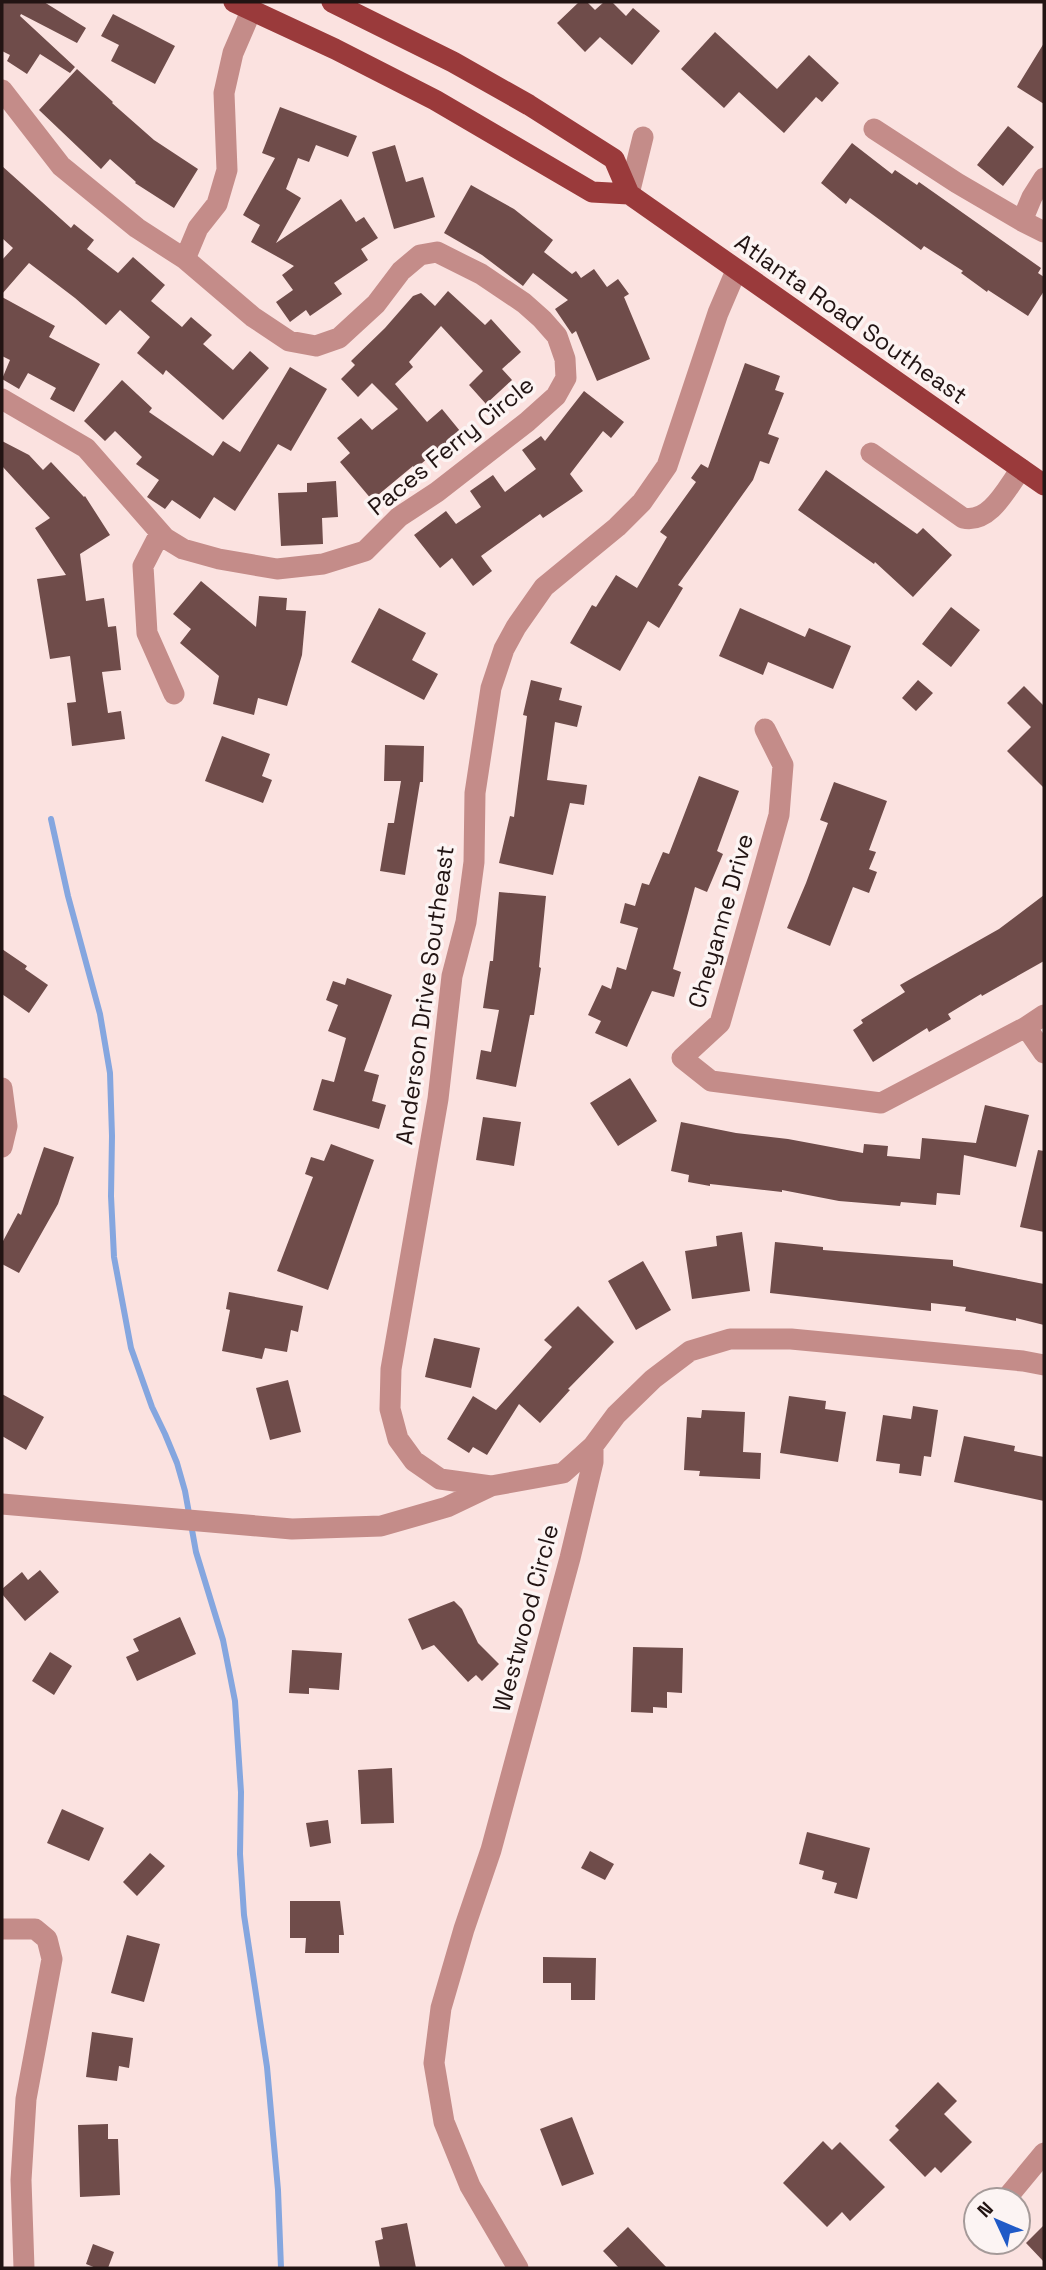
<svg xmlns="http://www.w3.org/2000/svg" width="1046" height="2270" font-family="'Space Grotesk',sans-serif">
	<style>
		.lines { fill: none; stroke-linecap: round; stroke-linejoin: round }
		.stream { stroke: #85a6df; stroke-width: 6 }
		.building { fill: #6f4c4a }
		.minor { stroke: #c48c89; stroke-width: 21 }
		.major { stroke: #9a3a3b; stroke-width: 21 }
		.labels { text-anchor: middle; stroke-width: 7; stroke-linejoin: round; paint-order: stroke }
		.street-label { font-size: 24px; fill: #221413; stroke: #fcf4f3 }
	</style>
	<rect width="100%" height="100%" fill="#fbe2e0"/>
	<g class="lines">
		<path class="stream" d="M51 819 68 896 100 1014 110 1073 112 1136 111 1196 114 1257 131 1348 152 1407 165 1434 177 1463 185 1491 196 1552 223 1640 235 1701 241 1792 240 1854 244 1915 267 2067 278 2190 281 2268"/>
	</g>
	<path class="building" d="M2 2H44L86 28 77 43 21 14 20 16 75 67 70 73 40 54 27 74 7 61 10 55 2 51Z
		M579 2H587L595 10 604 2H612L626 16 633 8 660 31 632 65 600 37 585 52 557 23Z
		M113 14 175 46 155 84 111 61 119 45 101 36Z
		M715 32 777 89 809 55 839 83 822 102 816 97 784 133 739 92 724 108 681 69Z
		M1044 43V104L1017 87Z
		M77 69 113 102 112 103 154 140 198 169 174 208 135 183 136 182 110 159 101 169 39 110Z
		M280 107 357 136 348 157 316 145 309 162 298 158 286 189 301 198 276 243 341 199 356 222 364 217 378 238 361 249 368 260 334 283 342 294 310 316 306 310 290 322 276 302 293 290 282 275 294 266 251 242 260 225 243 215 275 158 262 153Z
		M1008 126 1034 147 1003 186 977 165Z
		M852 143 892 174 895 170 917 185 919 182 1041 268 1038 273 1044 277V291L1028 316 988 290 987 292 961 273 963 271 924 246 921 250 850 198 846 204 821 183Z
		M395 145 406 182 423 177 435 217 394 229 372 152Z
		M2 166 71 228 74 224 94 240 87 249 118 273 133 257 165 285 151 301 182 327 191 317 212 335 203 344 233 370 250 351 269 368 223 420 166 370 163 375 137 353 150 337 120 310 106 325 75 298 29 263 2 294V260L13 248 2 238Z
		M471 185 514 209 553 240 544 252 572 274 576 271 581 278 594 269 607 287 618 279 629 294 624 297 650 359 597 381 576 331 572 334 555 309 568 300 533 273 523 286 482 255 444 233Z
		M448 291 485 325 491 319 521 352 502 369 512 380 486 404 469 385 483 371 441 326 409 362 413 367 395 384 427 422 442 409 460 431 415 469 413 466 372 500 340 462 350 453 337 438 361 418 372 430 398 409 372 383 358 397 341 379 355 365 351 361 385 328 413 296 421 293 435 306Z
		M2 297 55 326 49 337 100 364 74 412 50 399 56 388 28 373 19 389 2 379 10 360 2 356Z
		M745 363 780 376 775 390 784 393 768 434 779 438 769 464 760 461 753 480 678 585 683 588 659 628 648 621 620 671 570 643 592 605 596 607 616 575 637 588 667 537 660 532 696 482 691 478 701 464 708 468Z
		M290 367 327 389 291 451 278 444 235 511 214 497 200 519 172 500 165 509 147 497 159 480 136 464 142 457 115 431 105 441 84 421 122 380 152 408 149 412 213 456 223 441 240 452Z
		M584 391 624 422 611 438 603 431 570 474 583 491 543 518 540 514 481 556 492 571 473 586 452 558 440 568 414 535 446 511 456 524 481 507 470 491 493 475 505 492 536 469 522 450 541 436 545 441Z
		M2 441 29 455 43 470 51 462 84 497 85 496 110 535 80 554 86 601 104 598 108 627 116 626 121 670 102 672 108 713 121 711 125 739 72 746 67 703 76 702 70 656 50 659 37 579 66 575 35 528 50 518 2 466Z
		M826 470 917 534 923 528 952 555 913 597 875 562 874 564 798 510Z
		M336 481 338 517 322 518 323 544 281 546 278 493 307 492V483Z
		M201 581 256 627 259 596 287 598 286 610 306 611 302 655 287 706 258 698 254 715 213 704 219 676 180 643 191 629 173 614Z
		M951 607 980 630 951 667 922 644Z
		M379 608 426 633 412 660 438 674 424 700 351 662Z
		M740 608 805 637 809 628 851 646 833 689 768 662 763 675 719 656Z
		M531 680 562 688 559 700 582 706 577 727 555 722 547 780 587 785 584 805 570 803 553 875 499 863 510 816 514 817 527 716 523 715Z
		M918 680 933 693 916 711 902 698Z
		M1024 686 1044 706V788L1007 751 1031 727 1007 703Z
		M222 736 270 754 262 776 272 780 263 803 205 781Z
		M385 745 424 746 423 782H420L405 875 380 871 388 823H394L401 781H384Z
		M699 776 739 791 717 851 723 854 707 892 695 887 673 969 681 972 674 997 652 991 627 1047 595 1033 601 1021 588 1015 602 985 611 989 617 967 626 970 638 928 620 923 625 903 635 906 642 883 649 885 663 852 669 854Z
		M834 782 887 801 869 850 876 852 869 869 877 872 869 893 853 887 830 946 787 928 806 883 828 823 820 820Z
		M499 892 546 896 539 967 541 968 534 1015H530L516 1087 476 1079 481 1050 491 1052 499 1010 483 1008 490 961H493Z
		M1044 895V961L982 996 981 994 948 1014 951 1019 929 1032 927 1028 873 1062 853 1030 863 1023 861 1020 905 992 900 985 999 929Z
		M2 949 27 966 25 969 48 985 29 1013 2 994Z
		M347 978 392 995 364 1071 379 1075 372 1101 386 1105 379 1129 313 1110 322 1079 334 1082 346 1038 328 1031 338 1005 326 1000 333 981 345 985Z
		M630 1078 657 1121 618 1146 590 1103Z
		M985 1105 1029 1115 1016 1167 964 1155 960 1195 937 1193 936 1205 901 1202 900 1206 839 1201 782 1190V1192L710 1184V1186L688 1182 689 1175 671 1171 681 1122 736 1133 788 1139 863 1153 864 1144 888 1146 887 1156 920 1159 922 1138 976 1143Z
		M483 1117 521 1122 514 1166 476 1160Z
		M331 1144 374 1160 328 1290 277 1271 313 1177 305 1174 311 1157 324 1161Z
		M44 1147 74 1157 58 1204 19 1273 2 1264V1243L18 1213 21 1215Z
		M1038 1150 1044 1151V1232L1020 1227Z
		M742 1232 750 1291 692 1299 685 1251 717 1246 716 1236Z
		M775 1242 823 1247V1250L953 1260V1266L1044 1284V1325L1016 1318V1321L965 1311 966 1307 931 1303V1311L770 1293Z
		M643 1261 671 1310 636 1330 608 1281Z
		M229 1292 303 1306 298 1332 291 1330 287 1352 265 1348 262 1359 222 1351 230 1310 226 1309Z
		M578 1306 614 1342 568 1389 570 1390 540 1423 519 1404 487 1455 473 1447 469 1453 447 1439 473 1396 496 1410 552 1347 544 1340Z
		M434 1338 480 1348 471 1388 425 1377Z
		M288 1380 301 1432 270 1440 256 1388Z
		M2 1394 44 1417 26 1450 2 1436Z
		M789 1396 826 1401 825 1409 846 1412 838 1462 780 1453Z
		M913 1406 938 1410 931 1457 924 1456 921 1476 899 1473 900 1464 876 1461 883 1415 911 1419Z
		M702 1410 745 1412 743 1452 761 1453 760 1479 699 1476 700 1471 684 1470 687 1417 701 1418Z
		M964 1436 1015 1446 1014 1451 1044 1457V1501L954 1482Z
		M40 1570 59 1592 25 1621 2 1594V1589L22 1572 28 1580Z
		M454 1601 462 1609 478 1643 499 1664 482 1681 476 1675 468 1682 434 1645 422 1650 408 1619Z
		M180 1617 196 1654 137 1681 126 1657 139 1651 133 1639Z
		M633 1647 683 1648 682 1693 667 1692V1708L653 1707V1713L631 1712Z
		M292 1650 342 1653 339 1690 309 1688V1694L289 1693Z
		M50 1652 72 1666 54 1695 32 1681Z
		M392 1768 394 1823 361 1824 358 1770Z
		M62 1809 104 1828 89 1861 47 1843Z
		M328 1820 331 1843 310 1847 306 1823Z
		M807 1832 870 1848 857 1899 834 1893 837 1883 822 1879 824 1871 799 1864Z
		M590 1851 614 1864 605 1880 581 1868Z
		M150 1853 165 1866 137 1896 123 1882Z
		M290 1901H340L344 1935H339V1953H305L306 1938H290Z
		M127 1935 160 1944 144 2002 111 1993Z
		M543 1957 596 1958 595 2000H571V1983H543Z
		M92 2032 133 2038 129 2068 119 2066 117 2081 86 2077Z
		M938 2082 957 2101 944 2114 972 2142 941 2173 935 2167 925 2177 889 2140 899 2130 895 2126Z
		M572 2117 594 2174 562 2186 540 2129Z
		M108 2124V2139H118L120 2195 80 2197 78 2125Z
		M823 2141 832 2150 840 2142 885 2187 850 2221 842 2212 827 2227 783 2183Z
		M407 2223 416 2268H380L375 2241 383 2239 381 2228Z
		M1044 2225V2262L1026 2243Z
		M628 2227 667 2268H619L603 2251Z
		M93 2244 114 2252 108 2268H96L86 2264Z"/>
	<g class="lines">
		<path class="minor" d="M2 90 61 166 137 228 185 259 253 317 289 341 316 346 339 338 376 304 401 271 420 255 437 252 481 274 524 303 542 319 557 336 565 359 566 378 556 396 527 422 437 492 399 517 365 551 323 564 277 569 219 559 183 549 165 538 86 448 2 399
			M874 129 957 183 1022 221
			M1044 178 1032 197 1022 221 1044 232
			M629 194 643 137
			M185 259 198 228 217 204 227 170 224 93 233 53 252 9
			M871 453 963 518C990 524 1007 488 1021 469
			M160 533 143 566 147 633 174 694
			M765 729 783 765 779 815 720 1023 682 1058 711 1081 881 1103 1026 1027 1044 1015
			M1026 1027 1044 1053
			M2 1088 7 1126 2 1147
			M491 1486 440 1479 414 1461 398 1439 390 1409 391 1369 438 1099 452 976 466 922 474 862 475 793 491 688 504 649 516 627 544 587 617 527 642 502 667 466 718 313 736 271
			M2 1504 292 1529 381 1526 447 1507 491 1486 563 1473 593 1446
			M2 1929H35L47 1939 52 1959 26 2099 21 2180 24 2268
			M1005 2200 1044 2153
			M518 2268 470 2186 444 2122 434 2063 441 2008 464 1929 491 1850 570 1558 593 1462V1446L616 1415 653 1379 690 1351 730 1339H791L1023 1361 1044 1365"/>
		<path class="major" d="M234 2 335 49 435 100 592 192 629 194
			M332 2 453 62 529 105 614 159 629 194 1044 485"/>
	</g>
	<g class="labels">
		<g class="street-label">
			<text transform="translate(851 319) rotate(35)" y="8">Atlanta Road Southeast</text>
			<text transform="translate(451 446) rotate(-39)" y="8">Paces Ferry Circle</text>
			<text transform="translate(721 921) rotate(-74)" y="8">Cheyanne Drive</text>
			<text transform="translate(425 995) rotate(-82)" y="8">Anderson Drive Southeast</text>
			<text transform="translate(526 1618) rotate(-75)" y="8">Westwood Circle</text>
		</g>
	</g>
	<rect width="1046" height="2270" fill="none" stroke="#221413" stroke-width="7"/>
	<g transform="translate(997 2221) rotate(314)"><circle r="33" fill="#fcf4f3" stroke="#a59a99" stroke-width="2"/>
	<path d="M0-5L12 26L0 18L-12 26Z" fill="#205ac7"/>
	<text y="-10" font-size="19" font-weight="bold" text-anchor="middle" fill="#221413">N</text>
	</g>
</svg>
